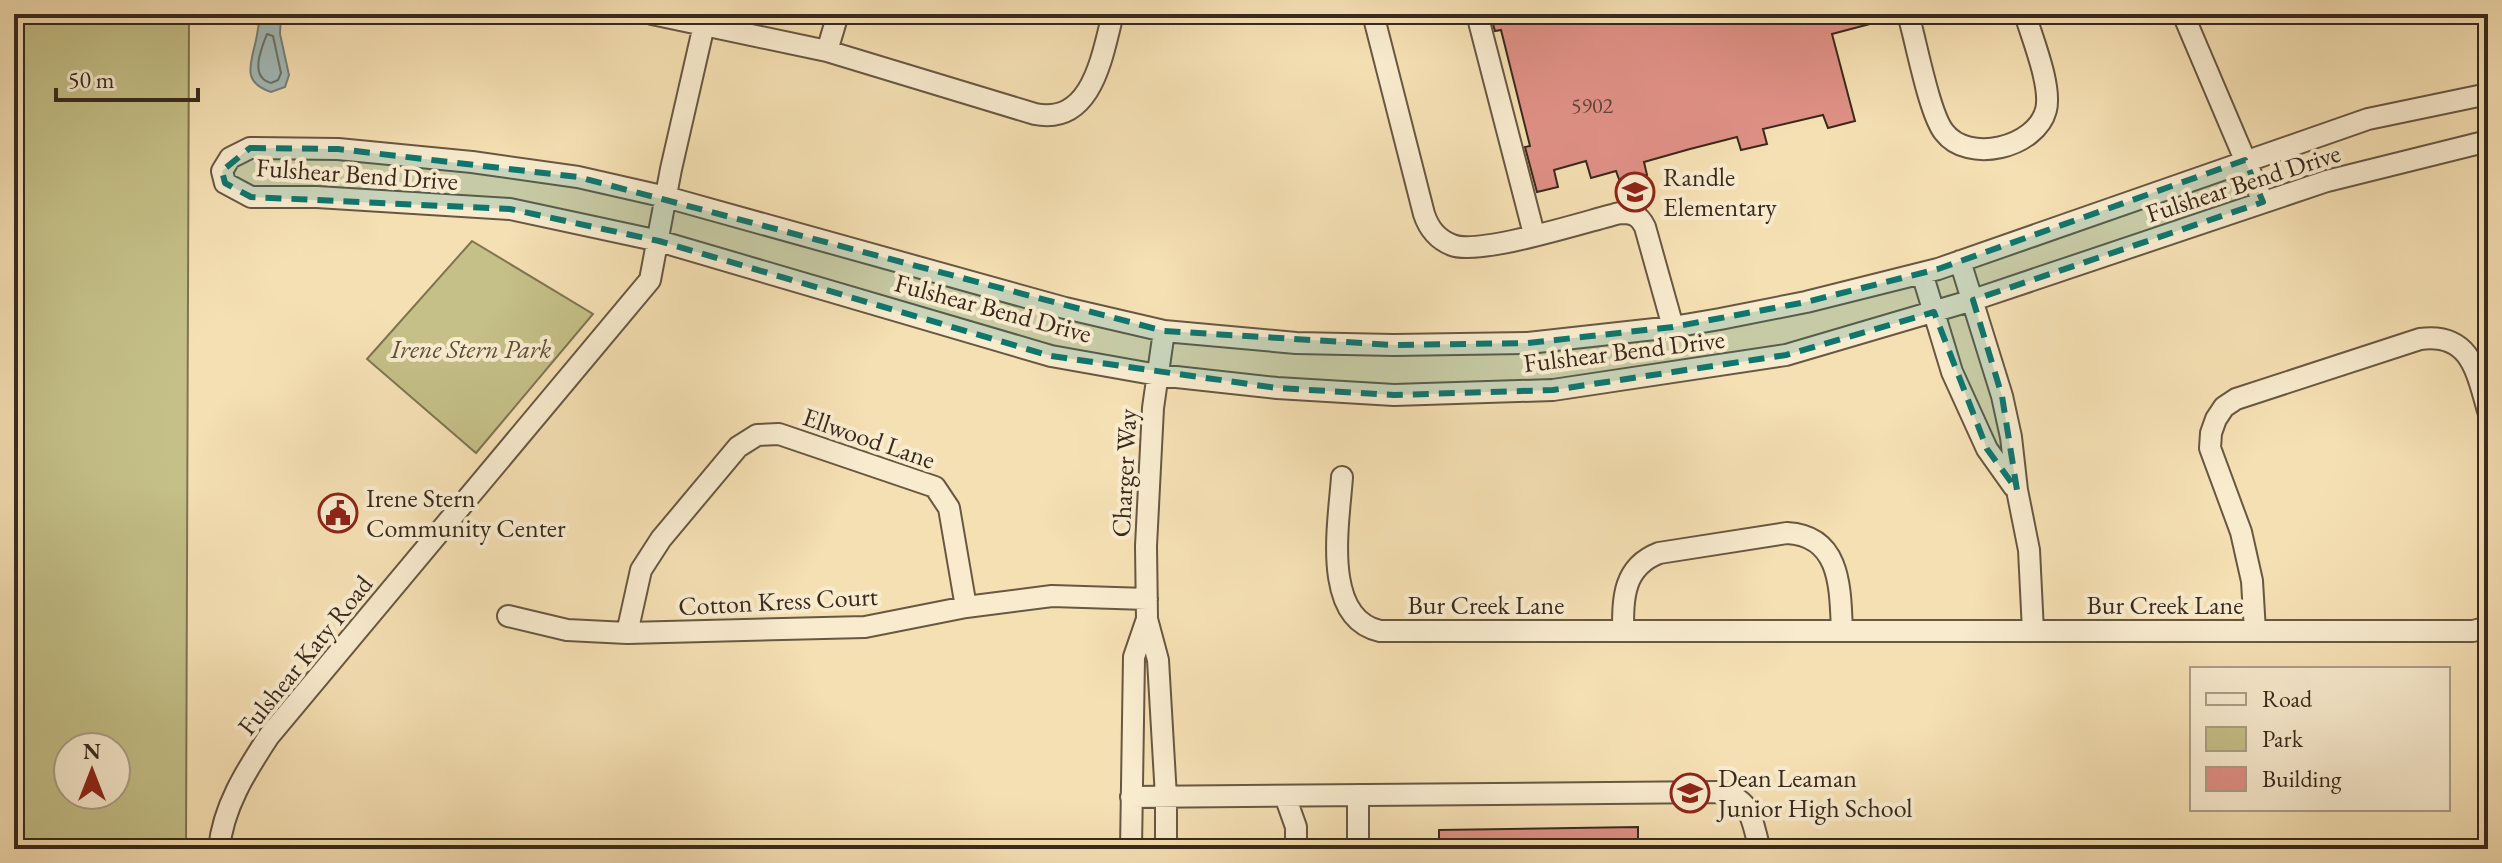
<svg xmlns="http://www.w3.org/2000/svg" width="2502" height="863" font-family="'EB Garamond',serif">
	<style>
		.green { fill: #c4c087; stroke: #7e7452; stroke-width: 2; fill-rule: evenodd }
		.water { fill: #a2bab8; stroke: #78807a; stroke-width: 2 }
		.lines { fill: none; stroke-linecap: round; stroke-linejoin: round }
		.shore { stroke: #6e726a; stroke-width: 2 }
		.building { fill: #df9085; stroke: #39291c; stroke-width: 2 }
		.minor-casing { stroke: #685742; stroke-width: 24 }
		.minor { stroke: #f8ebce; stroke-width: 20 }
		.marked { fill: #0f766e; fill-opacity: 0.2; stroke: #0f766e; stroke-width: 6; stroke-dasharray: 16 10; stroke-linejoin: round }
		.labels { text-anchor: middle; stroke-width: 8; stroke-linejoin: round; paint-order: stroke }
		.number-label { font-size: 22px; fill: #624336 }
		.street-label { font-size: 26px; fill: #39291c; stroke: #f8ebce }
		.poi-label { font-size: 26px; fill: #39291c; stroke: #f8ebce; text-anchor: start }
		.park-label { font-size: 26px; font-style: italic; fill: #5c4f37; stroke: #f8ebce }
	</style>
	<rect width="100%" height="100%" fill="#f5e0b3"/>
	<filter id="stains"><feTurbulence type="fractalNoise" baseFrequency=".0025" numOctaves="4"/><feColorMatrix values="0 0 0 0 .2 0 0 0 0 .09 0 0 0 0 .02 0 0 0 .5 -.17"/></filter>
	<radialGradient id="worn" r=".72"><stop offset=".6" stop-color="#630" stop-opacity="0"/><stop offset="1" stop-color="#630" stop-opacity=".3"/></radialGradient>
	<path class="green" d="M14 14H189L186 849H14ZM68 747H116V795H68Z
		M472 241 593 314 476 453 367 359Z"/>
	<path class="water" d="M260 14H281L280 34 289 75 285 87 271 92C241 82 251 64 256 40 258 31 259 22 260 14Z"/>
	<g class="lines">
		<path class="shore" d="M267 34 273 36 281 73 278 80 271 83C249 77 261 49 267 34Z"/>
	</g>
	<path class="building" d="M1490 14H1889V19L1832 34 1855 121 1828 128 1823 115 1763 129 1767 144 1741 150 1737 137 1690 149 1644 162 1647 175 1620 182 1616 171 1591 178 1586 161 1554 170 1558 187 1537 192 1525 147 1530 146 1501 30 1495 31Z
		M1638 827V848L1439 849V830Z"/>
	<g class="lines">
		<defs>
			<path id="minor" d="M652 14 827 51 1035 114C1093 125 1102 55 1113 14
				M1373 14 1424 214C1429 229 1437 239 1452 245 1479 256 1587 221 1620 213 1633 213 1639 215 1645 227L1673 327
				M1477 14 1534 234
				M1908 14C1916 41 1929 113 1944 132 1968 164 2036 148 2046 110 2052 86 2032 38 2025 14
				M2183 14 2263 202
				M827 51 838 14
				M2488 94 2368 119 1938 269 1806 302 1720 319 1673 327 1528 343 1394 345 1296 343 1164 331 1065 308 666 197 578 177 472 162 338 149 250 148 230 158 222 171 225 183 251 197H317L510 209 659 241 1051 356 1158 375 1277 388 1394 395 1553 390 1786 355 1973 300 2327 181 2488 141
				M1960 261 2002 396 2011 437 2017 490 2029 550 2033 631
				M1922 273 1952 372 1987 449 2014 487
				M1164 331 1153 408 1146 546 1147 619 1158 660 1166 797V849
				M1342 477C1339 522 1321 618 1380 631H2473L2488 627
				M508 616 567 630 627 633 865 627 966 607 1052 596 1147 599
				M1623 631C1623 598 1623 567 1659 553L1787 533C1842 536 1840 590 1842 631
				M2255 631 2252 581 2241 532 2210 448 2211 433 2216 419 2224 407 2236 399 2420 339C2471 332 2477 373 2488 411
				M627 633 641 570 661 539 738 447 757 435 779 434 935 487 949 508 966 607
				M1358 795V849
				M1285 796 1296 827V849
				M1131 797 1719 792C1753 799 1751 820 1760 849
				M219 849C223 807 246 771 269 736L650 280 671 169 704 25
				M1131 849 1134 657 1147 619"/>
		</defs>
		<use href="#minor" class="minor-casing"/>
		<use href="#minor" class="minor"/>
	</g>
	<path class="marked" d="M250 148 338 149 578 177 1164 331 1394 345 1528 343 1673 327 1806 302 1938 269 2245 160 2263 202 1973 300 2002 396 2017 490 1987 449 1934 312 1786 355 1553 390 1394 395 1277 388 1051 356 659 241 510 209 251 197 225 183 222 171Z"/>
	<defs>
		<symbol id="school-ring" viewBox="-11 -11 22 22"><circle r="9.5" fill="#f8ebce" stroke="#8f2418" stroke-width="1.5"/><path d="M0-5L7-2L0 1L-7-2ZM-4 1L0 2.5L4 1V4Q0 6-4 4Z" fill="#8f2418"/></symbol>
		<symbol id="civic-ring" viewBox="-11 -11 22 22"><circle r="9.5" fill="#f8ebce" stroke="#8f2418" stroke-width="1.5"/><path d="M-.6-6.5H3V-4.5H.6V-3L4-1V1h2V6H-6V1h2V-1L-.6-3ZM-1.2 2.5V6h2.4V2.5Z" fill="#8f2418"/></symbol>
	</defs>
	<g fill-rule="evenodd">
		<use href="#school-ring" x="1613" y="170" width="44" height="44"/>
		<use href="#civic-ring" x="316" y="491" width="44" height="44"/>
		<use href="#school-ring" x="1668" y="771" width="44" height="44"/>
	</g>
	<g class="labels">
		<g class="number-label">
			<text x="1592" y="113">5902</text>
		</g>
		<g class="street-label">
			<text transform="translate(357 174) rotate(4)" y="9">Fulshear Bend Drive</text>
			<text transform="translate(2243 183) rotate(-18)" y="9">Fulshear Bend Drive</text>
			<text transform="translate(993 308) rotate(15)" y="9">Fulshear Bend Drive</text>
			<text transform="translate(1624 351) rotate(-7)" y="9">Fulshear Bend Drive</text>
			<text transform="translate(869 438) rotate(19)" y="9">Ellwood Lane</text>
			<text transform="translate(1124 473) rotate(-87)" y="9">Charger Way</text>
			<text transform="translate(778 601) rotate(-3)" y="9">Cotton Kress Court</text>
			<text x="1486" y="614">Bur Creek Lane</text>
			<text x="2165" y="614">Bur Creek Lane</text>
			<text transform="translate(305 655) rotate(-51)" y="9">Fulshear Katy Road</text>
		</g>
		<g class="poi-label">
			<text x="1663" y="186">Randle<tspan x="1663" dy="30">Elementary</tspan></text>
			<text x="366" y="507">Irene Stern<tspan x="366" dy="30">Community Center</tspan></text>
			<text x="1718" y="787">Dean Leaman<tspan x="1718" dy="30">Junior High School</tspan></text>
		</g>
		<g class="park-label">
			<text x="471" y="358">Irene Stern Park</text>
		</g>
	</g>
	<rect width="2502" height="863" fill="none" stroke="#f5e0b3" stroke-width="48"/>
	<rect x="16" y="16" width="2470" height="831" fill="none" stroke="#39291c" stroke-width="4"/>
	<rect x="24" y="24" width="2454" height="815" fill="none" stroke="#39291c" stroke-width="2"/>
	<rect x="2190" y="667" width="260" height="144" fill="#f8ebce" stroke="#ac9d87" stroke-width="2"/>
	<rect x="2206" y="693" width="40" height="12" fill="#f8ebce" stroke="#ac9d87" stroke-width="2"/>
	<text x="2262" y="707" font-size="24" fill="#39291c">Road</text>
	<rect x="2206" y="727" width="40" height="24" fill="#c4c087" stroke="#ac9d87" stroke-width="2"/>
	<text x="2262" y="747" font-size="24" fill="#39291c">Park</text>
	<rect x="2206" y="767" width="40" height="24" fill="#df9085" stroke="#ac9d87" stroke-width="2"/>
	<text x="2262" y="787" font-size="24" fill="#39291c">Building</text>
	<g transform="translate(92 771)"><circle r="38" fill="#f8ebce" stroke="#ac9d87" stroke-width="2"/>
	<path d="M0-6L14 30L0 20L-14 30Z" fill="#8f2418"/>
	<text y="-12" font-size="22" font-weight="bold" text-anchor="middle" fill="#39291c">N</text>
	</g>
	<path d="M56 88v12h142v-12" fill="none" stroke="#39291c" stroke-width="4"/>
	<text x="68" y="88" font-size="24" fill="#39291c" stroke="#f8ebce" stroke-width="6" paint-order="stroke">50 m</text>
	<rect width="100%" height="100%" filter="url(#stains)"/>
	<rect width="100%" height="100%" fill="url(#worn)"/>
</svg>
